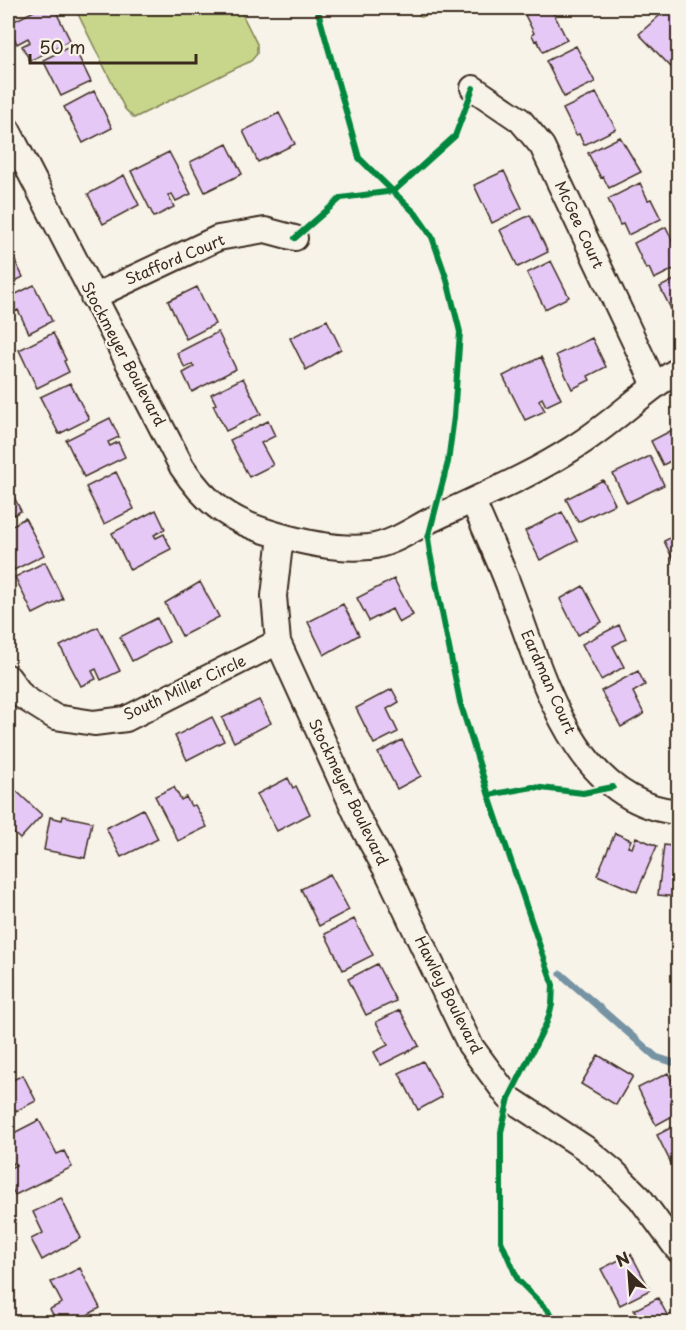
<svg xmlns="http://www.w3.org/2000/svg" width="686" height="1330" font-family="'Playpen Sans',sans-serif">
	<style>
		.green { fill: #c7d68a; stroke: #818054; stroke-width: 1.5 }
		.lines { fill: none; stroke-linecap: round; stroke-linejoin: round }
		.stream { stroke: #7693a4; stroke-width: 7 }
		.building { fill: #e5c8f6; stroke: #3b2a1e; stroke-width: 1.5 }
		.minor-casing { stroke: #3b2a1e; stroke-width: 28 }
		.minor { stroke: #f7f3e8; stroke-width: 24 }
		.cycleway-casing { stroke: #f7f3e8; stroke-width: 10 }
		.cycleway { stroke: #00873e; stroke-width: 6 }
		.labels { text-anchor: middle; stroke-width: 5; stroke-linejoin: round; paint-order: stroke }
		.street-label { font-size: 15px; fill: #3b2a1e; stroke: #f7f3e8 }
	</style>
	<rect width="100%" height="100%" fill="#f7f3e8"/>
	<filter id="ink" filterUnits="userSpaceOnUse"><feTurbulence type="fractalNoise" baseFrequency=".0167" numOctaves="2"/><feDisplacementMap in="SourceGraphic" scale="12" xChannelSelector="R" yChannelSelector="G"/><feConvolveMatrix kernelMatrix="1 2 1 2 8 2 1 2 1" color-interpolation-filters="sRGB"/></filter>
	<g filter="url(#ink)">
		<path class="green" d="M75 8H239L257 44V54L251 61 134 118 125 109Z
			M413 8H445L421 17Z"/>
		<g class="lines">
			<path class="stream" d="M561 974 656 1057 678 1064"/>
		</g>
		<path class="building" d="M40 8H54L70 40 30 61 22 46 30 42 28 38 17 44 8 24Z
			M539 8H551L567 40 543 52 537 40 535 41 532 35 534 33 525 15Z
			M668 8H672L678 14V65L674 70 639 34Z
			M73 45 91 82 61 96 43 60Z
			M576 46 595 82 564 97 546 61Z
			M94 91 112 128 83 143 64 107Z
			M596 93 616 129 584 145 579 134 576 135 563 109Z
			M279 113 295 144 258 162 243 131Z
			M620 137 641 172 609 188 603 177 601 178 588 153Z
			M227 144 242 174 205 192 190 162Z
			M169 152 191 194 176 201 172 194 168 195 174 207 154 217 131 171Z
			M504 171 522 208 492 223 474 185Z
			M124 175 139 205 103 224 88 194Z
			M640 183 648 200 651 199 661 219 628 235 623 224 620 225 608 199Z
			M530 215 548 252 518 267 500 230Z
			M8 216 14 229 8 232Z
			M666 227 674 244 677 243 678 247V267L654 279 649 268 646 269 634 243Z
			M10 251 23 277 8 285V253Z
			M551 261 569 297 545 309 527 273Z
			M678 278V323L660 287Z
			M34 285 52 321 29 333 18 310 8 315V298Z
			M197 287 215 324 186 339 168 301Z
			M327 320 341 349 306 370 290 338Z
			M218 332 236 369 192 392 183 373 194 367 192 364 185 368 177 353Z
			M53 333 66 360 64 361 69 372 37 388 19 350Z
			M592 338 606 367 588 376 590 380 572 389 556 355Z
			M541 357 561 399 546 406 542 398 539 400 545 411 525 420 503 376Z
			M243 378 261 414 226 431 213 405 216 404 211 394Z
			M70 383 89 419 59 434 40 397Z
			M110 418 119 437 108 442 110 446 118 442 125 457 84 477 66 440Z
			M268 421 275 436 261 443 273 465 249 477 230 440Z
			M678 427V457L663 465 651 441Z
			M650 456 664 485 627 503 613 474Z
			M116 472 134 509 104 524 86 487Z
			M603 480 615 504 578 522 566 499Z
			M8 485 21 511 8 518Z
			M156 510 165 529 154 535 156 538 164 534 171 549 130 570 112 533Z
			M562 512 577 541 540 560 525 531Z
			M25 518 44 555 14 570 8 558V528Z
			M678 534V569L664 541Z
			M45 562 63 599 33 614 15 577Z
			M394 579 413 615 399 623 392 609 369 621 357 598Z
			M200 582 219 617 182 636 165 603Z
			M583 586 602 622 578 635 560 599Z
			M343 604 359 635 324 655 308 622Z
			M157 618 169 642 132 661 120 637Z
			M619 625 626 639 613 646 624 667 601 680 582 644Z
			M98 627 120 671 101 680 96 669 92 671 96 679 81 686 60 646Z
			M638 671 645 685 633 692 644 714 621 727 601 691Z
			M392 689 399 702 387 709 398 732 374 744 356 708Z
			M259 700 271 723 234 742 222 718Z
			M212 717 224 741 187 760 175 736Z
			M402 740 421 776 397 789 378 753Z
			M288 778 293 788 296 786 310 814 277 831 257 794Z
			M12 787 42 815 20 839 8 828V792Z
			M174 787 181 800 186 797 191 806 195 805 207 827 178 841 155 796Z
			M143 809 158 839 121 857 106 828Z
			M63 816 92 822 85 858 44 850 50 817 62 820Z
			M615 833 631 840 628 847 632 848 636 837 657 846 637 892 597 875Z
			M664 845 678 847V897L658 895Z
			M330 874 349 910 319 926 301 889Z
			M354 919 373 955 343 970 325 934Z
			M377 964 396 1001 366 1015 348 979Z
			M400 1010 419 1046 381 1065 374 1052 388 1045 376 1022Z
			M598 1055 633 1076 616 1105 581 1084Z
			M423 1061 442 1097 418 1110 399 1073Z
			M668 1073 678 1094V1113L656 1125 638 1088Z
			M23 1075 36 1101 8 1115V1079L9 1082Z
			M39 1120 57 1154 64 1151 72 1167 15 1195 8 1181V1169L16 1165 14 1163 11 1165 8 1158V1136Z
			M678 1124V1170L675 1171 657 1135Z
			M61 1198 81 1238 42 1260 31 1239 43 1233 33 1212Z
			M631 1254 650 1290 620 1305 601 1269Z
			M80 1268 100 1308 75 1322H57L50 1309 62 1303 51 1282Z
			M658 1298 671 1322H641L634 1310Z"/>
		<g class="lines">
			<defs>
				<path id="minor" d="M473 88 520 120 542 146 655 385
					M8 130 182 467C207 505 232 522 275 534 305 543 338 550 369 547 394 544 414 528 435 518 481 496 530 476 573 448 611 425 641 393 678 370
					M93 297 218 238 265 230 295 238
					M473 501C485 530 499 559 510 589 542 672 572 802 678 812
					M281 536 274 596 278 642 358 818 389 875 470 1045 509 1098 585 1148 613 1171 640 1198 678 1250
					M8 677 23 697 55 717 94 723 126 719 278 642"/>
			</defs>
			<use href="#minor" class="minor-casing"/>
			<use href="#minor" class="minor"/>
			<defs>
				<path id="cycleway" d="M317 8 359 158 416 214 432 237 447 280 460 332 454 417 448 462 428 538 430 553 460 702 490 799 553 985 552 1005 547 1022 509 1098 501 1132V1241L518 1280 559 1322
					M295 238 341 198 394 191 455 136 473 88
					M489 795 533 787 583 793 613 787"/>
			</defs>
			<use href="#cycleway" class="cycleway-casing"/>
			<use href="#cycleway" class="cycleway"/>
		</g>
	</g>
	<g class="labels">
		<g class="street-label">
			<text transform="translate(579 225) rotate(65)" y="5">McGee Court</text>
			<text transform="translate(175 260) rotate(-23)" y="5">Stafford Court</text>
			<text transform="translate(123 354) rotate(62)" y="5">Stockmeyer Boulevard</text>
			<text transform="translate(548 682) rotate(66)" y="5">Eardman Court</text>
			<text transform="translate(185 688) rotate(-25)" y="5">South Miller Circle</text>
			<text transform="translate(348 792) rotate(64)" y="5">Stockmeyer Boulevard</text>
			<text transform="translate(448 995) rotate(63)" y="5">Hawley Boulevard</text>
		</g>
	</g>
	<rect width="686" height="1330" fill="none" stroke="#f7f3e8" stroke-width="30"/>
	<rect x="15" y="15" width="656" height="1300" fill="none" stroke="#3b2a1e" stroke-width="2" filter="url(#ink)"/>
	<g transform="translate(629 1273) rotate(335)" stroke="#f7f3e8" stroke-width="4.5" paint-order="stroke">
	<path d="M0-4.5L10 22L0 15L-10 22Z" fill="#3b2a1e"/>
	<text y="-9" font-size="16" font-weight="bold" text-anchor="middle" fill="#3b2a1e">N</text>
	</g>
	<path d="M30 54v9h166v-9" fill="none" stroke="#3b2a1e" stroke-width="3"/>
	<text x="39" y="54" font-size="18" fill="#3b2a1e" stroke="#f7f3e8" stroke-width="4.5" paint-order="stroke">50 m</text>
</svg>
